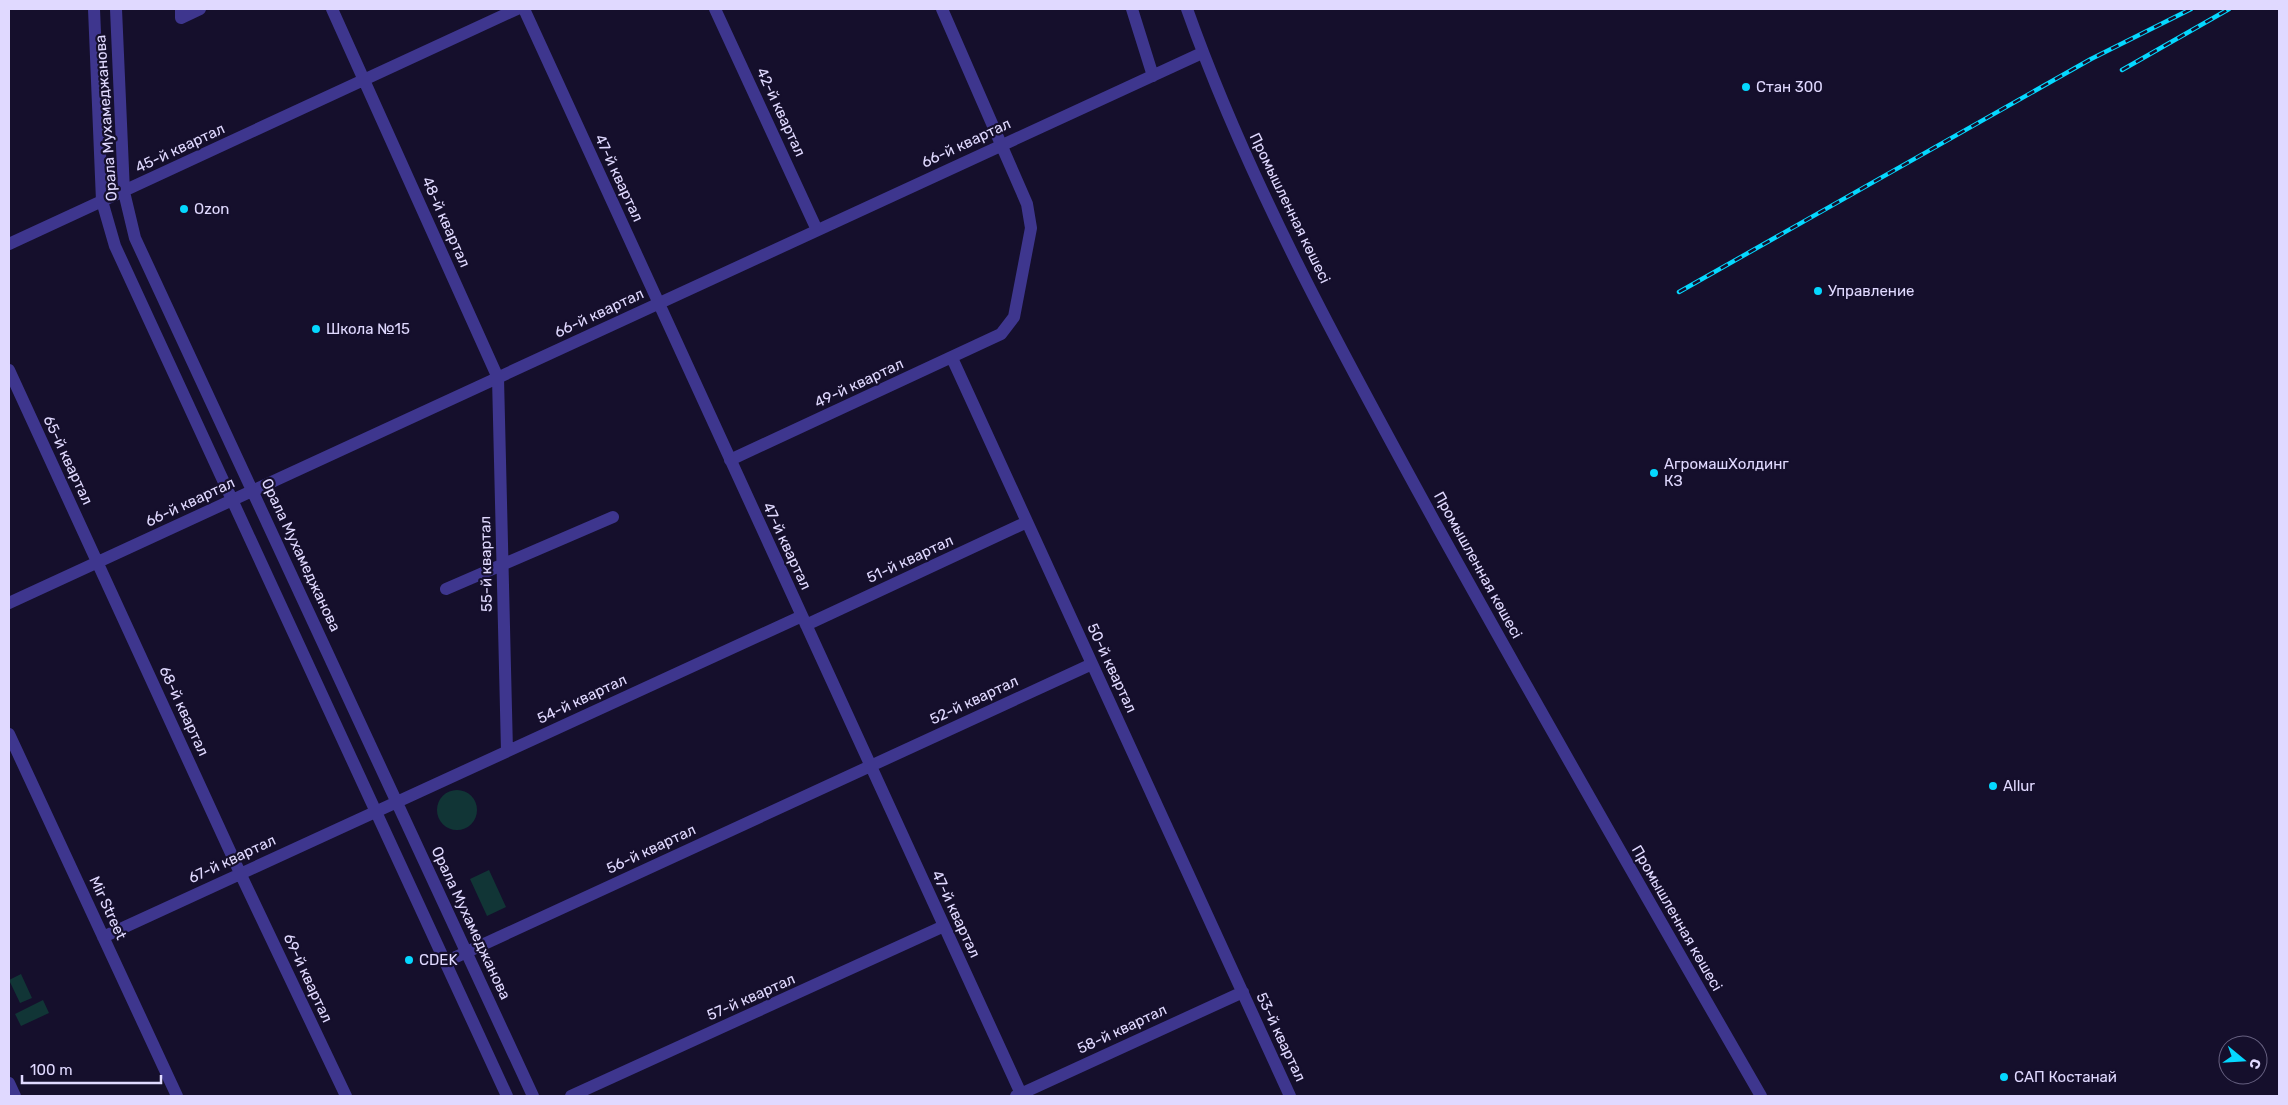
<svg xmlns="http://www.w3.org/2000/svg" width="2288" height="1105" font-family="Rubik,sans-serif">
	<style>
		.green { fill: #113536 }
		.lines { fill: none; stroke-linecap: round; stroke-linejoin: round }
		.minor { stroke: #3e368e; stroke-width: 12 }
		.rail-casing { stroke: #05d8ff; stroke-width: 4.5 }
		.rail { stroke: #150f2c; stroke-width: 2.5; stroke-dasharray: 8; stroke-linecap: butt }
		.poi-dot { fill: #05d8ff; stroke: #150f2c; stroke-width: 2 }
		.labels { text-anchor: middle; stroke-width: 4.5; stroke-linejoin: round; paint-order: stroke }
		.poi-label { font-size: 15px; fill: #e0d9ff; stroke: #150f2c; text-anchor: start }
		.street-label { font-size: 15px; fill: #e0d9ff; stroke: #150f2c }
	</style>
	<rect width="100%" height="100%" fill="#150f2c"/>
	<path class="green" d="M437 810a20 20 0 1 1 40 0a20 20 0 1 1-40 0Z
		M489 870 506 907 487 916 470 879Z
		M21 974 32 998 20 1003 9 980Z
		M43 1000 49 1013 21 1026 15 1014Z"/>
	<g class="lines">
		<path class="minor" d="M94 9 102 201 115 246 507 1096
			M116 9 124 192 135 238 533 1096
			M181 9V18L200 9
			M332 9 498 378 507 751
			M524 9 1022 1096
			M715 9 817 230
			M1132 9 1153 76
			M1187 9C1251 189 1345 358 1437 526 1543 717 1652 907 1761 1096
			M9 244 517 9
			M952 358 1290 1096
			M9 370 240 873 346 1096
			M730 460 1001 334 1014 317 1031 228 1027 204 942 9
			M446 589 613 517
			M9 603 1202 53
			M806 625 1027 522
			M9 734 177 1096
			M103 937 802 616
			M445 962 1092 664
			M9 1083 15 1096
			M571 1096 944 926
			M1016 1096 1243 992"/>
		<defs>
			<path id="rail" d="M2122 70 2229 9
				M1679 292 2091 59 2191 9"/>
		</defs>
		<use href="#rail" class="rail-casing"/>
		<use href="#rail" class="rail"/>
	</g>
	<g class="poi-dot">
		<circle cx="1746" cy="87" r="5"/>
		<circle cx="184" cy="209" r="5"/>
		<circle cx="1818" cy="291" r="5"/>
		<circle cx="316" cy="329" r="5"/>
		<circle cx="1654" cy="473" r="5"/>
		<circle cx="1993" cy="786" r="5"/>
		<circle cx="409" cy="960" r="5"/>
		<circle cx="2004" cy="1077" r="5"/>
	</g>
	<g class="labels">
		<g class="poi-label">
			<text x="1756" y="92">Стан 300</text>
			<text x="194" y="214">Ozon</text>
			<text x="1828" y="296">Управление</text>
			<text x="326" y="334">Школа №15</text>
			<text x="1664" y="469">АгромашХолдинг<tspan x="1664" dy="17">КЗ</tspan></text>
			<text x="2003" y="791">Allur</text>
			<text x="419" y="965">CDEK</text>
			<text x="2014" y="1082">САП Костанай</text>
		</g>
		<g class="street-label">
			<text transform="translate(781 112) rotate(65)" y="5">42-й квартал</text>
			<text transform="translate(106 118) rotate(-94)" y="5">Орала Мухамеджанова</text>
			<text transform="translate(966 143) rotate(-25)" y="5">66-й квартал</text>
			<text transform="translate(180 148) rotate(-25)" y="5">45-й квартал</text>
			<text transform="translate(619 178) rotate(65)" y="5">47-й квартал</text>
			<text transform="translate(1290 208) rotate(64)" y="5">Промышленная көшесі</text>
			<text transform="translate(446 222) rotate(66)" y="5">48-й квартал</text>
			<text transform="translate(599 313) rotate(-25)" y="5">66-й квартал</text>
			<text transform="translate(859 383) rotate(-25)" y="5">49-й квартал</text>
			<text transform="translate(68 460) rotate(65)" y="5">65-й квартал</text>
			<text transform="translate(190 502) rotate(-25)" y="5">66-й квартал</text>
			<text transform="translate(787 546) rotate(65)" y="5">47-й квартал</text>
			<text transform="translate(301 555) rotate(65)" y="5">Орала Мухамеджанова</text>
			<text transform="translate(910 559) rotate(-25)" y="5">51-й квартал</text>
			<text transform="translate(486 564) rotate(-91)" y="5">55-й квартал</text>
			<text transform="translate(1478 565) rotate(61)" y="5">Промышленная көшесі</text>
			<text transform="translate(1112 668) rotate(65)" y="5">50-й квартал</text>
			<text transform="translate(582 699) rotate(-25)" y="5">54-й квартал</text>
			<text transform="translate(974 700) rotate(-25)" y="5">52-й квартал</text>
			<text transform="translate(184 711) rotate(65)" y="5">68-й квартал</text>
			<text transform="translate(651 849) rotate(-25)" y="5">56-й квартал</text>
			<text transform="translate(232 859) rotate(-25)" y="5">67-й квартал</text>
			<text transform="translate(108 908) rotate(65)" y="5">Mir Street</text>
			<text transform="translate(956 914) rotate(65)" y="5">47-й квартал</text>
			<text transform="translate(1677 918) rotate(60)" y="5">Промышленная көшесі</text>
			<text transform="translate(471 923) rotate(65)" y="5">Орала Мухамеджанова</text>
			<text transform="translate(308 978) rotate(65)" y="5">69-й квартал</text>
			<text transform="translate(751 997) rotate(-24)" y="5">57-й квартал</text>
			<text transform="translate(1122 1029) rotate(-25)" y="5">58-й квартал</text>
			<text transform="translate(1281 1037) rotate(65)" y="5">53-й квартал</text>
		</g>
	</g>
	<rect width="2288" height="1105" fill="none" stroke="#e0d9ff" stroke-width="20"/>
	<g transform="translate(2243 1060) rotate(108)"><circle r="24" fill="#150f2c" stroke="#666080"/>
	<path d="M0-4L9 19L0 12L-9 19Z" fill="#05d8ff"/>
	<text y="-8" font-size="14" font-weight="bold" text-anchor="middle" fill="#e0d9ff">С</text>
	</g>
	<path d="M22 1075v8h139v-8" fill="none" stroke="#e0d9ff" stroke-width="2.5"/>
	<text x="30" y="1075" font-size="15" fill="#e0d9ff" stroke="#150f2c" stroke-width="4" paint-order="stroke">100 m</text>
</svg>
